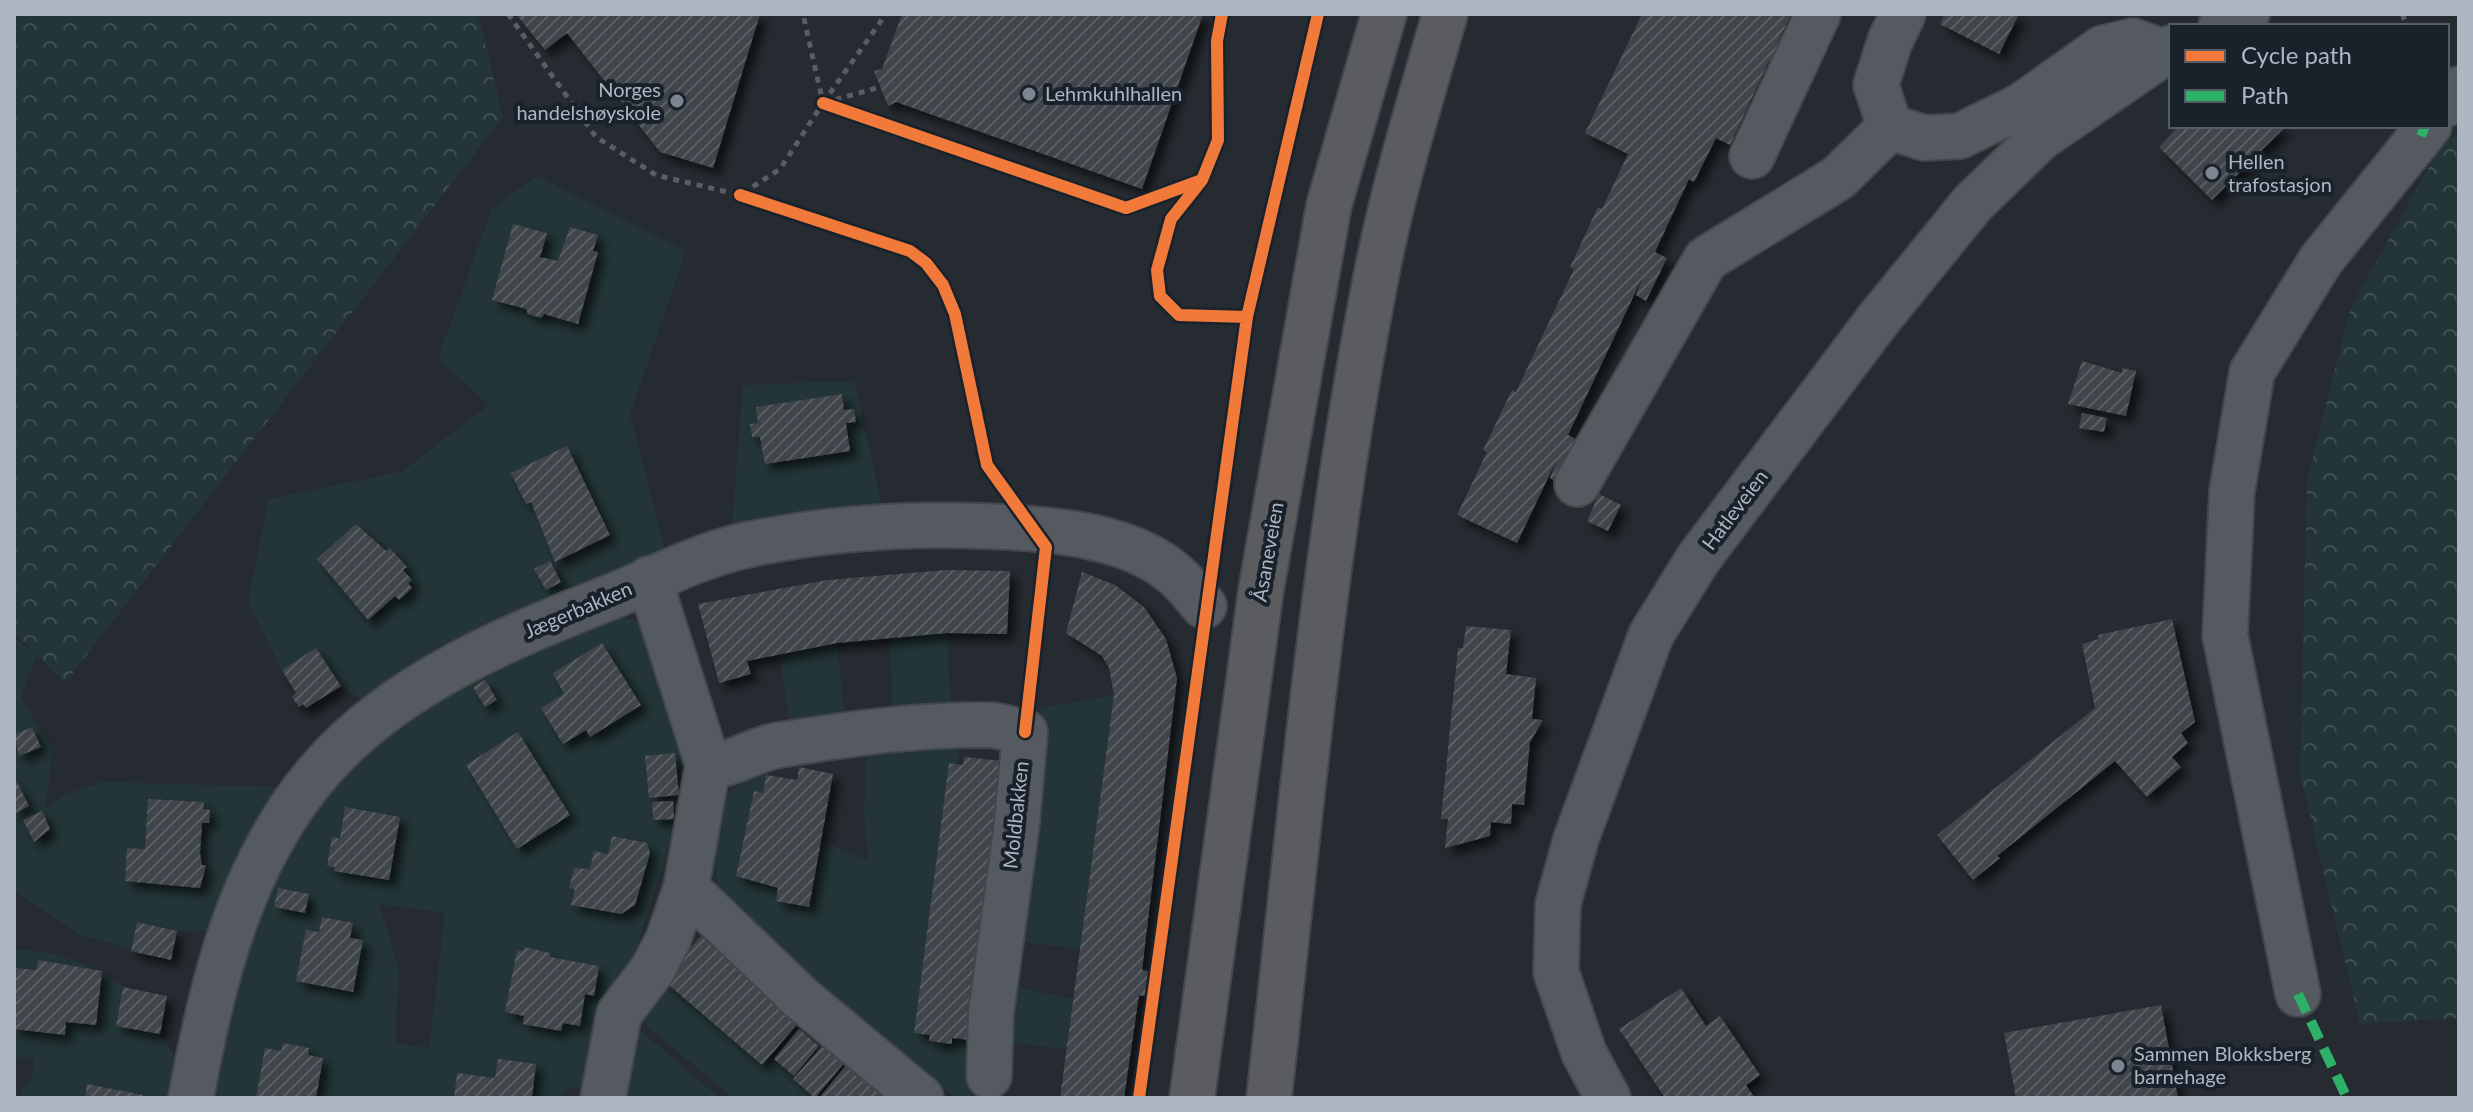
<svg xmlns="http://www.w3.org/2000/svg" width="2473" height="1112" font-family="Lato,sans-serif">
	<style>
		.green { fill: #233537; fill-rule: evenodd }
		.forest { fill: url(#forest-crowns) }
		.building { fill: url(#building-hatch); filter: url(#shadow) }
		.lines { fill: none; stroke-linecap: round; stroke-linejoin: round }
		.minor-casing { stroke: #43474c; stroke-width: 48 }
		.highway-casing { stroke: #42464d; stroke-width: 48 }
		.path { stroke: #585e63; stroke-width: 5; stroke-dasharray: 6 6; stroke-linecap: butt }
		.minor { stroke: #555960; stroke-width: 44 }
		.highway { stroke: #5a5c60; stroke-width: 44 }
		.quiet { stroke: #2db169; stroke-width: 10; stroke-dasharray: 20 10; stroke-linecap: butt }
		.cycleway-casing { stroke: #19212b; stroke-width: 17 }
		.cycleway { stroke: #f17a3a; stroke-width: 12 }
		.poi-dot { fill: #7e8590; stroke: #19212b; stroke-width: 3 }
		.labels { text-anchor: middle; stroke-width: 8; stroke-linejoin: round; paint-order: stroke }
		.poi-label { font-size: 20px; fill: #aeb6c3; stroke: #19212b; text-anchor: start }
		.street-label { font-size: 20px; fill: #aeb6c3; stroke: #19212b }
	</style>
	<defs>
		<pattern id="forest-crowns" width="20" height="18" patternUnits="userSpaceOnUse" patternTransform="scale(2)"><rect width="20" height="18" fill="#233537"/><path d="M2 6a3 3 0 1 1 6 0M12 15a3 3 0 1 1 6 0" fill="none" stroke="#405052"/></pattern>
		<pattern id="building-hatch" width="6" height="6" patternUnits="userSpaceOnUse" patternTransform="scale(2)"><rect width="6" height="6" fill="#41454b"/><path d="M-1 1l2-2M0 6l6-6M5 7l2-2" fill="none" stroke="#5a5e63"/></pattern>
		<filter id="shadow"><feDropShadow dx="7" dy="7" stdDeviation="4" flood-color="#0009"/></filter>
	</defs>
	<rect width="100%" height="100%" fill="#262b31"/>
	<path class="green" d="M537 176 686 251 630 415 665 550 368 704 341 686 316 648 282 670 248 602 268 499 403 471 488 405 438 358 492 208Z
		M854 381 882 506 731 536 743 385Z
		M605 613 639 622 659 651 691 771 635 955 589 1057 583 1088 566 1089 562 1098H206C230 977 267 840 364 755 435 694 521 652 605 613ZM379 904 445 913 429 1048 395 1043 399 970Z
		M947 633 951 714 893 711 889 636Z
		M14 637 37 655 21 697 53 752 45 808 65 794 103 782 284 787 206 931H177L171 960 80 935 14 891Z
		M837 643 845 721 791 732 779 654Z
		M1114 695 1080 949 1015 941 1041 708Z
		M960 735 957 764H949L914 1033 930 1035 929 1041 951 1044 952 1038 971 1040V1098H955L845 1011 717 888C711 814 702 805 771 765L763 793 754 791 736 876 778 888 776 901 808 907 821 841 868 860 864 813 867 741Z
		M14 949C54 951 92 963 123 987L116 1026 160 1034 183 1069 177 1098H20L21 1090 32 1078 35 1057H14Z
		M663 980 762 1064 771 1057 794 1076 783 1089 793 1079 815 1098H733L641 1021Z
		M1012 986 1073 999 1067 1050 1006 1041Z
		M636 1027 720 1098H624Z"/>
	<path class="forest" d="M14 14H478L503 117 65 683 14 632Z
		M2459 131V1018L2360 1024 2300 774 2307 480 2351 307 2437 153Z"/>
	<path class="building" d="M516 14H760L713 168 660 152 567 33 545 50Z
		M902 14H1203L1142 189 896 102 888 106 874 71 882 69Z
		M1642 14H1791L1778 42 1789 47 1780 67 1769 61 1730 145 1716 138 1694 182 1689 179 1655 252 1667 258 1646 301 1636 295 1643 276 1568 435 1581 442 1559 484 1550 478 1557 459 1517 543 1457 515 1487 452 1483 450 1512 390 1516 392 1574 269 1570 267 1598 207 1602 209 1628 154 1585 133Z
		M1945 14H2019L1999 54 1940 24Z
		M2179 126H2286L2212 200 2159 147Z
		M513 224 547 233 540 257 558 261 570 227 598 235 593 251 598 252 578 324 544 314 541 318 528 314 526 309 492 300Z
		M2082 361 2122 373V368L2136 371 2126 416 2068 404Z
		M842 394 844 410 854 409 856 422 846 423 850 451 765 464 760 437H752L750 424 758 423 756 407Z
		M2082 413 2107 418 2104 432 2079 428Z
		M567 446 610 535 555 562 531 502 526 504 511 473Z
		M1599 494 1621 505 1608 531 1587 521Z
		M356 524 386 551 390 548 407 567 403 570 412 580 408 583 412 588 399 600 395 596 368 620 317 559Z
		M550 561 561 582 546 590 534 569Z
		M946 570 1010 571 1007 634 947 633 837 643 747 661 751 674 719 683 698 604 827 580Z
		M1082 572 1115 585 1144 607 1166 639 1177 678 1142 970 1152 972 1148 997 1139 995 1124 1098H1060L1114 695 1109 668 1102 656 1066 633Z
		M2172 619 2195 722 2181 733 2188 743 2172 757 2181 767 2147 797 2115 761 1997 856 2000 858 1973 880 1937 835 2095 708 2082 644 2099 639 2098 635Z
		M1466 626 1511 630 1506 674 1536 678 1532 719 1543 720 1530 742 1524 805 1512 804 1511 824 1491 822 1490 836 1445 848 1448 819H1441L1458 648H1463Z
		M602 643 641 705 590 737 586 730 563 744 541 708 564 694 553 673Z
		M316 648 341 686 306 708 303 704 299 707 292 697 296 693 282 670Z
		M485 680 497 700 485 707 473 687Z
		M32 727 41 747 19 756 14 735Z
		M518 732 570 815 517 849 466 765Z
		M675 753 679 795 649 798 645 756Z
		M964 757 1003 761 971 1040 952 1038V1044L929 1041 930 1035 914 1033 949 763 963 765Z
		M799 767 833 774 809 907 776 901 778 888 736 876 754 791 763 793 766 775 797 780Z
		M14 776 29 806 14 814Z
		M148 799 204 802 203 809 210 810 209 823H202L200 853 202 865H206L200 888 125 881 127 848 145 849Z
		M673 801 674 819 653 820 652 802Z
		M345 807 400 817 389 880 334 871 335 867 327 866 332 837 340 839Z
		M42 811 50 829 34 842 23 820Z
		M612 836 647 843 650 853 635 905 621 914 571 905 575 889 569 888 574 868 590 869 594 851 608 854Z
		M278 888 309 894 305 913 274 907Z
		M322 917 353 923 350 938 363 940 353 992 296 981 306 930 319 932Z
		M137 922 177 931 171 960 131 951Z
		M701 936 800 1021 762 1065 663 980Z
		M524 947 550 953V957L599 966 594 996 585 994 580 1026 563 1023 561 1031 523 1024 524 1016 505 1012 517 950 523 951Z
		M38 960 102 971 96 1025 66 1022 65 1035 14 1029V968L36 970Z
		M123 987 167 996 160 1034 116 1026Z
		M1681 988 1706 1026 1720 1016 1760 1075 1746 1085 1755 1098H1665L1619 1029Z
		M2161 1005 2178 1098H2016L2004 1033Z
		M799 1029 819 1046 794 1076 774 1059Z
		M283 1043 309 1048 308 1055 323 1058 316 1098H256L265 1048 281 1051Z
		M823 1045 844 1063 815 1098 793 1079Z
		M498 1059 536 1064 532 1098H454L457 1073 495 1078Z
		M848 1063 890 1098H819Z
		M87 1084 143 1095 142 1098H85Z"/>
	<g class="lines">
		<defs>
			<path id="minor" d="M1903 14 1890 41 1876 85 1890 127 1925 138 1960 136 2021 106 2103 48 2133 41 2163 52
				M2221 26 2247 14
				M2447 104 2459 89
				M1752 156 1818 14
				M1577 484 1706 259 1838 178 1890 127
				M708 765C734 766 753 749 779 745 849 734 917 724 989 725 1001 725 1013 731 1025 732L1017 823 991 1013 989 1076
				M686 888 802 999 921 1098
				M2298 994 2225 635 2232 491 2252 372 2321 260 2429 126
				M191 1098C212 981 241 860 322 768 398 681 514 635 618 594 659 577 699 556 742 546 828 527 919 522 1007 527 1060 530 1130 537 1172 572 1184 581 1194 595 1204 606
				M603 1098 619 1014 653 969 668 940 686 888 708 765 649 579
				M1608 1098 1584 1053 1556 972 1558 904 1576 839 1651 635 1698 559 1877 321 1973 203 2040 138 2171 48"/>
			<path id="highway" d="M1192 1098 1261 590 1329 205 1384 14
				M1269 1098C1300 824 1323 547 1376 277 1393 188 1420 101 1445 14"/>
		</defs>
		<use href="#minor" class="minor-casing"/>
		<use href="#highway" class="highway-casing"/>
		<path class="path" d="M508 14 596 137 656 175 740 195 780 169 823 103 803 14
			M2402 14 2408 26
			M823 103 886 14
			M824 103 880 87"/>
		<use href="#minor" class="minor"/>
		<use href="#highway" class="highway"/>
		<path class="quiet" d="M2421 136 2425 126
			M2298 994 2347 1098"/>
		<defs>
			<path id="cycleway" d="M1222 14 1217 41 1218 140 1202 180 1171 219 1157 270 1160 296 1179 315 1247 317
				M823 103 1126 208 1202 180
				M740 195 910 251 926 263 943 285 955 314 987 465 1046 547 1025 732
				M1139 1098 1247 317 1318 14"/>
		</defs>
		<use href="#cycleway" class="cycleway-casing"/>
		<use href="#cycleway" class="cycleway"/>
	</g>
	<g class="poi-dot">
		<circle cx="1029" cy="94" r="8"/>
		<circle cx="677" cy="101" r="8"/>
		<circle cx="2212" cy="173" r="8"/>
		<circle cx="2118" cy="1066" r="8"/>
	</g>
	<g class="labels">
		<g class="poi-label">
			<text x="661" y="97" text-anchor="end">Norges<tspan x="661" dy="23">handelshøyskole</tspan></text>
			<text x="1045" y="101">Lehmkuhlhallen</text>
			<text x="2228" y="169">Hellen<tspan x="2228" dy="23">trafostasjon</tspan></text>
			<text x="2134" y="1061">Sammen Blokksberg<tspan x="2134" dy="23">barnehage</tspan></text>
		</g>
		<g class="street-label">
			<text transform="translate(1735 510) rotate(-53)" y="7">Hatleveien</text>
			<text transform="translate(1268 552) rotate(-80)" y="7">Åsaneveien</text>
			<text transform="translate(578 610) rotate(-23)" y="7">Jægerbakken</text>
			<text transform="translate(1016 815) rotate(-84)" y="7">Moldbakken</text>
		</g>
	</g>
	<rect width="2473" height="1112" fill="none" stroke="#aeb6c3" stroke-width="32"/>
	<rect x="2169" y="24" width="280" height="104" fill="#19212b" stroke="#555d68" stroke-width="2"/>
	<rect x="2185" y="50" width="40" height="12" fill="#f17a3a" stroke="#555d68" stroke-width="2"/>
	<text x="2241" y="64" font-size="24" fill="#aeb6c3">Cycle path</text>
	<rect x="2185" y="90" width="40" height="12" fill="#2db169" stroke="#555d68" stroke-width="2"/>
	<text x="2241" y="104" font-size="24" fill="#aeb6c3">Path</text>
</svg>
